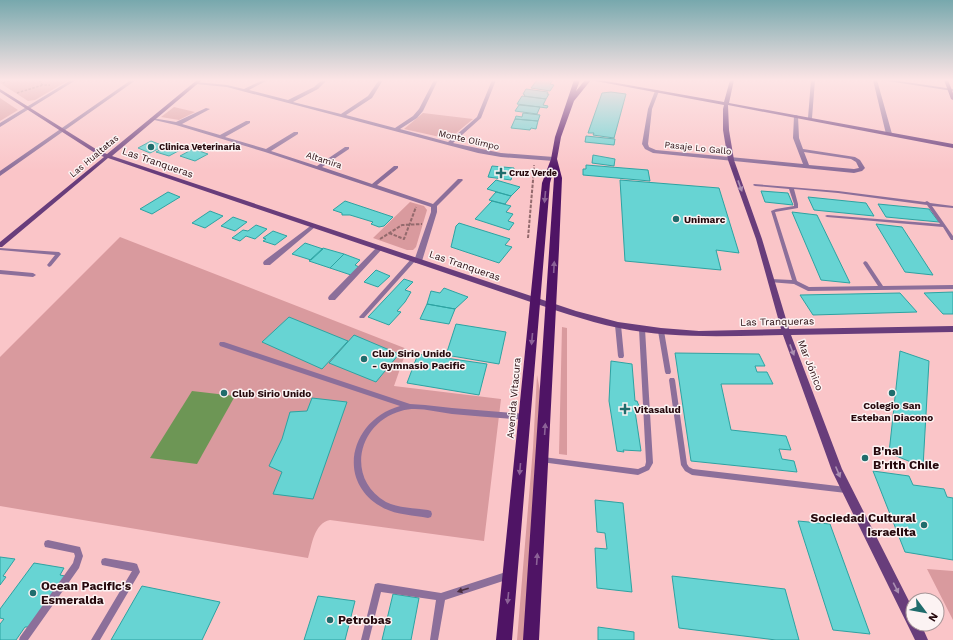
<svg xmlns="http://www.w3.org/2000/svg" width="953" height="640" font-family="'Work Sans',sans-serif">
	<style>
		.green { fill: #d99a9e }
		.water { fill: #6d9655 }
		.building { fill: #67d4d3; stroke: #2da3a2 }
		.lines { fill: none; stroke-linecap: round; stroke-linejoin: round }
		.path-far1 { stroke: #936a6d; stroke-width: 1.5; stroke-dasharray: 2.5 1.5; stroke-linecap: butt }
		.path { stroke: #936a6d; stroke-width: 2; stroke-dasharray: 3.5 1.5; stroke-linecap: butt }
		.lane { fill: #8c6f9a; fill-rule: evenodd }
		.street { fill: #8c6f9a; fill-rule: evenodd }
		.secondary { fill: #683d7b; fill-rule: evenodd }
		.primary { fill: #4f1465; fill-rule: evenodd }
		.oneway { fill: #ab8fb1 }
		.oneway2 { fill: #8c6297 }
		.oneway3 { fill: #4a2d3e }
		.poi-dot { fill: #206c6c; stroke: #fcf3f3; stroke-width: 1.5 }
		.labels { text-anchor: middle; stroke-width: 3; stroke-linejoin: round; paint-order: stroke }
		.far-street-label { font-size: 9px; fill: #26090d; stroke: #fcf3f3 }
		.far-poi-label { font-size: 9px; font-weight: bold; fill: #26090d; stroke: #fcf3f3; text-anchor: start }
		.street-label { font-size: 10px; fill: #26090d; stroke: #fcf3f3 }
		.poi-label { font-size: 10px; font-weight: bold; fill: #26090d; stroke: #fcf3f3; text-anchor: start }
		.near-poi-label { font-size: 12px; font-weight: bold; fill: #26090d; stroke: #fcf3f3; text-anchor: start }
	</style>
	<rect width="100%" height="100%" fill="#fac5c8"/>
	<path class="green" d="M0 80H69L35 100 28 101 0 83Z
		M0 98 18 110 0 121Z
		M174 107 195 112 179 120 161 117Z
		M423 113 473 119 449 139 404 129Z
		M410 202 424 206 427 210 416 247 413 250H407L373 238Z
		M120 237 407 349 394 386 501 399 484 541 330 520C314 523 312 545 308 558L0 506V357Z
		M562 327 567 328V455L559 454Z
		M537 375 540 391 525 640H517L533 448Z
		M927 569 953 571V620Z"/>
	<path class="water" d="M192 391 235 396 197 464 150 458Z"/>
	<path class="building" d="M537 80H553L550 84 554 85 550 91 531 88Z
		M526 89 548 92 547 94H549L546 99 524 96 525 95 523 94Z
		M611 92 626 94 614 138 593 135 594 133H588L602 93Z
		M522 96 546 99 543 105 548 106 547 108 517 104Z
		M519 105 540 107 537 114 515 111Z
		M523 113 540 115 538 121 515 119 516 116 522 117Z
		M515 119 538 121 536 129 531 128 530 130 511 128Z
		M586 136 615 139 614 145 585 142Z
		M151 141 164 146 150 153 138 148Z
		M167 146 180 150 169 156 156 152Z
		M193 149 208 154 195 161 180 156Z
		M593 155 615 159 614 166 592 163Z
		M586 165 648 170 650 181 583 175V169H586Z
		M492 166 514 168 511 180 488 177Z
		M496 180 520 187 511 196 487 189Z
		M620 180 719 188 739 253 716 250 721 270 625 261Z
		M761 191 788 193 793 205 765 202Z
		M168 192 180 197 152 214 140 209Z
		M496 192 511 196 505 204 489 200Z
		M808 197 866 203 874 216 814 210Z
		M345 201 393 217 384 226 379 227 371 224 373 222 350 215H342V213L333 210Z
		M492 201 511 206 506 212 513 214 508 221 514 223 509 230 475 219Z
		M878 204 929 209 939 222 886 217Z
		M210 211 223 216 205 228 192 223Z
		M792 212 817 215 850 283 821 280Z
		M233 217 247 222 235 231 221 226Z
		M459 223 510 239 505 245 512 247 499 263 451 247 456 226Z
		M876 224 902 227 933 275 905 272Z
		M256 225 267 229 255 239 246 236 240 241 232 238 243 230 248 231Z
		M273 231 287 236 275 245 263 241 266 239 263 238Z
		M305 243 323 249 311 260 292 254Z
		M323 248 344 254 330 268 309 261Z
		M344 254 360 260 355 265 359 267 351 275 330 268Z
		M376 270 390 276 378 287 364 282Z
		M404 279 413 282 405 290 411 292 405 302 397 311 401 312 389 325 368 317Z
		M444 288 468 297 455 309 427 304 431 291 440 293Z
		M953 292V314H943L924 293Z
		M900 293 917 312 813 315 800 295Z
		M427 304 455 309 449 324 420 319Z
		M289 317 348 341 322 369 262 342Z
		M456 324 506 332 499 364 446 355Z
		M354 335 399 354 376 382 329 363Z
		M900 351 929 361 923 467 889 453Z
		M675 353 759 354 765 366H755L757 372H767L773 384H721L731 430 786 436 791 450 779 449 782 459 794 461 797 472 691 461Z
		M418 354 487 364 479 395 407 383Z
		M611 361 632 364 635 401H637L639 406 638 411H635L641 451 623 450 624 452 617 451 609 401Z
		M312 398 347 402 313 499 273 494 282 472 269 466 282 439 290 412 307 411Z
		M873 471 909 476 913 485 944 489 947 497 953 498V560L905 552Z
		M595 500 623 503 632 592 597 588 595 548 607 549 605 533 597 532Z
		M798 521 830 524 870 634 833 630Z
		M0 557 15 559 3 576 6 577 0 585Z
		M34 563 64 568 60 575 65 576 30 627H25L16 640H0V624L4 619 0 618V609Z
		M672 576 785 589 799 640H776L679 628Z
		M142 586 220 602 202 640H111Z
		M393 594 419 598 411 640H382Z
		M318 596 355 601 345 640H304Z
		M598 627 634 632V640H598Z"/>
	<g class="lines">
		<path class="path-far1" d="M40 80V83L43 85H50
			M3 83 10 80
			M17 93 43 85
			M534 170V165"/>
		<path class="path" d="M389 233 404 239 416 207
			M528 238 534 169
			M380 239 402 225 422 224"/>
		<path class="lane" d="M754 184 838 191 925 202 927 201 930 203 953 206V208L932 206 953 236V240H951L943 227 827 217 825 216 827 215 940 224 927 205 838 193 794 189 798 204V208L775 212 797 281 809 287 878 286 863 263 865 261 867 262 883 286 953 285V289L808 291 794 284 769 282 768 281 771 279 792 280 771 211 776 209 794 206V204L789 189 755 186 753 185Z
			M0 248 59 252 61 254 51 266 49 267 47 265 55 255 0 250Z
			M414 257 416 259V260L364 318H360L359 317 360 316 412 258Z
			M0 270 33 273 36 275 33 277 0 274Z
			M618 323 621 325 624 356 623 358H619L618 356 615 325Z
			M642 327 645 329 653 463 649 470 638 475 541 462 540 460 541 458 543 457 638 469 645 466 646 462 639 329Z
			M661 329 663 330 664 331 671 372 670 374H666L665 372 658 331 659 330Z
			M220 342H224L410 404 425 405 452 408 525 414 527 415 528 417 527 419 525 420C501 418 476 416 452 414 435 412 417 406 401 411 358 423 345 478 386 502 398 508 415 508 428 510L431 511 432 514 431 517 428 518C413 515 394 515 380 506 335 479 352 419 400 406L220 346 219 344Z
			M670 378H674L675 380 687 464 689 467 693 469 846 487 849 488 850 490 849 492 846 493 692 475 685 471 681 465 669 380Z
			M48 540 80 547 83 556 79 568 28 640H19L20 637 73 563 75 556 74 553 45 547 44 544 45 541Z
			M105 558 134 563 137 564 140 572 100 640H91L132 571H131L102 565 101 562 102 559Z
			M509 571 512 572 513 575 512 578 445 600 438 640H430L436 600 381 592 369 640H361L375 584 378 583 441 593Z"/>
		<path class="street" d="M71 80H76L0 127V123Z
			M131 80H136L0 176V171Z
			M263 80H268L249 90 288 100 314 87 322 80H327L318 89 293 102 341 114 368 96 379 80H383L372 98 346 115 395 128 413 116 419 109 434 80H438L423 111 417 118 400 129 448 142 477 117 492 80H496L481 118 453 143 501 153 554 157 557 159 554 161 501 157 478 153 227 87 196 84 194 83 196 82 227 85 244 89Z
			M811 80H815L812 118 810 119 808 118Z
			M873 80H877L892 134 891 135 886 134Z
			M881 80H892L953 89V91Z
			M657 90 659 91 652 109 648 144 649 147 656 150 803 164 793 138 794 116 796 115 798 116 799 138 803 149 855 157 860 160 865 168 862 171 854 173 653 153 645 149 642 144 648 109 655 91ZM804 152 851 159 856 162 859 168 854 169 809 165Z
			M206 108 210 109 182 124 220 135 246 121H250V123L225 137 266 149 294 132H298V134L271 151 317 166 345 147H349V149L322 167 372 184 394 166H398V168L377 185 433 204 458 179H462L463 180 437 206V212L422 261 421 263H415L414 261 431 212V207L265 152 176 125 150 119 152 118 176 122Z
			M313 224 316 226 315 227 270 265H264L263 263 264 261Z
			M378 246H380L383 248 335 300H329L328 298 329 296Z"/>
		<path class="secondary" d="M197 80H202L112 156 576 311 618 322 661 328 699 331 781 329 756 239 728 160 723 130V109L724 105 590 80H600L724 102 730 80H734L729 103 953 144V148L728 105 729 130 734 160 762 239 789 329 953 326V332L791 335 842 469 913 609V624H921L928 640H915L832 471 783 335C728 336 673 339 619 328 585 321 552 309 519 298L108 158 2 247H0V242L104 157 95 153 0 92V89L99 151 107 154Z
			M944 80H948L953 93V100L951 99Z"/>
		<path class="primary" d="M574 80H580L576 91 585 80H591L574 101 561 137 557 159 562 178 559 249 539 640H523L554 178 553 172 550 183 512 640H496L542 183 551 159 555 137Z"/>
	</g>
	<defs><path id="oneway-solid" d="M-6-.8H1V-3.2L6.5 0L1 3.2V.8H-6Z"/></defs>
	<g class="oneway">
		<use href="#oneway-solid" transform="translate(740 186) rotate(70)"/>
		<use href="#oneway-solid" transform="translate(792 350) rotate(69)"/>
		<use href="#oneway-solid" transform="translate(838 472) rotate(67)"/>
		<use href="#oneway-solid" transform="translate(896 588) rotate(63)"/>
	</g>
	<g class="oneway2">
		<use href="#oneway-solid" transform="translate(545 197) rotate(95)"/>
		<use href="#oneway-solid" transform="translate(554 267) rotate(-87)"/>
		<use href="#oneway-solid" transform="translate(532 339) rotate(95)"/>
		<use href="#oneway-solid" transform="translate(545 429) rotate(-86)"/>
		<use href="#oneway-solid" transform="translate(520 469) rotate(95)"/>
		<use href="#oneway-solid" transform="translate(537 559) rotate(-86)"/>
		<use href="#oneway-solid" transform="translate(508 598) rotate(96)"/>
	</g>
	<use class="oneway3" href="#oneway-solid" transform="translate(463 590) rotate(163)"/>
	<linearGradient id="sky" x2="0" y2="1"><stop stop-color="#77a8ad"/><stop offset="0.47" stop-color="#fde5e6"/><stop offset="1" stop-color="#fde5e6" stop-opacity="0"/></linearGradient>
	<rect width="953" height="170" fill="url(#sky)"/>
	<g class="poi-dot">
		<circle cx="151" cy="147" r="4"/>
		<path d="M499 167h4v4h4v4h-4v4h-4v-4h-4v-4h4z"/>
		<circle cx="676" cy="219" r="4"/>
		<circle cx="364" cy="359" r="4"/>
		<circle cx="224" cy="393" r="4"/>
		<circle cx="892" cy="393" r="4"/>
		<path d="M623 403h4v4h4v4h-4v4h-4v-4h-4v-4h4z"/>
		<circle cx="865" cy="458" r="4"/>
		<circle cx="924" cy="525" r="4"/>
		<circle cx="33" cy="593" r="4"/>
		<circle cx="330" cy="620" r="4"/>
	</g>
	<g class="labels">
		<g class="far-street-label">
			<text transform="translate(469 140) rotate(13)" y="3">Monte Olimpo</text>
			<text transform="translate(698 148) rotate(6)" y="3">Pasaje Lo Gallo</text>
			<text transform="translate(94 156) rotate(-40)" y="3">Las Hualtatas</text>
			<text transform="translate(324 160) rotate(18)" y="3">Altamira</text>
		</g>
		<g class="far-poi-label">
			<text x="159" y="150">Clinica Veterinaria</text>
			<text x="509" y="176">Cruz Verde</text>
		</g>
		<g class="street-label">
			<text transform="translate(158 162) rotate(19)" y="4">Las Tranqueras</text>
			<text transform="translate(465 265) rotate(19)" y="4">Las Tranqueras</text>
			<text transform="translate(777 321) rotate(-1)" y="4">Las Tranqueras</text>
			<text transform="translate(811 365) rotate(69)" y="4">Mar Jónico</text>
			<text transform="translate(513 398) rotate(-85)" y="4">Avenida Vitacura</text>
		</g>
		<g class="poi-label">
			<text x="684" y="223">Unimarc</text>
			<text x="372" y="357">Club Sirio Unido<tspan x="372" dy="12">- Gymnasio Pacific</tspan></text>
			<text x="232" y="397">Club Sirio Unido</text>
			<text x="892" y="409" text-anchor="middle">Colegio San<tspan x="892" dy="12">Esteban Diacono</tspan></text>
			<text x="634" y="413">Vitasalud</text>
		</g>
		<g class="near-poi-label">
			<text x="873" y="455">B'nai<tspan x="873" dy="14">B'rith Chile</tspan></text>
			<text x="916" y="522" text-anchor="end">Sociedad Cultural<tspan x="916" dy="14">Israelita</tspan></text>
			<text x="41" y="590">Ocean Pacific's<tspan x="41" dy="14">Esmeralda</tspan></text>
			<text x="338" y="624">Petrobas</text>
		</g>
	</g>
	<g transform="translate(925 612) rotate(122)"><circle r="19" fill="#fcf3f3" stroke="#a69597"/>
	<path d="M0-3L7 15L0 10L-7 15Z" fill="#206c6c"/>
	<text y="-6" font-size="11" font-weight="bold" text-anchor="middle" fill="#26090d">N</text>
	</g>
</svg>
